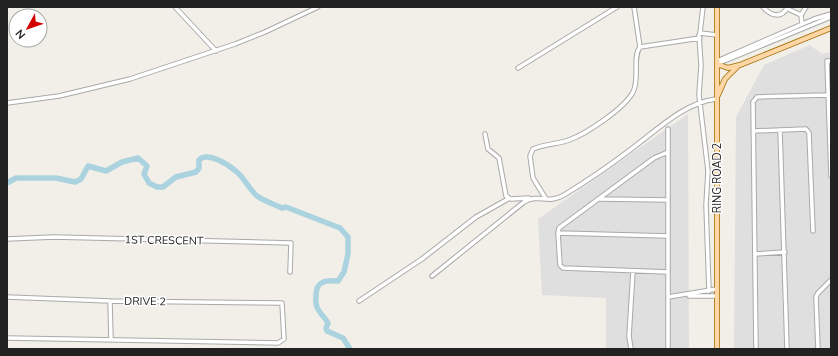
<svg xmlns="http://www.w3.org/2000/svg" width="838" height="356" font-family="'Nunito Sans',sans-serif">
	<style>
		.residential { fill: #e0dfdf }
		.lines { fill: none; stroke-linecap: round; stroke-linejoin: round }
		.river { stroke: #aad3df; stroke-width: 5.5 }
		.minor-casing { stroke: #a9a9a9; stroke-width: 5.5 }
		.major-casing { stroke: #a06b00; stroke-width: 6 }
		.minor { stroke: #fff; stroke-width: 3.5 }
		.major { stroke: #fcd6a4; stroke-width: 4.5 }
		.labels { text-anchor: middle; stroke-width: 3; stroke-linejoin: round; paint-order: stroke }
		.street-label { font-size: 11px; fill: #222; stroke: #fff }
	</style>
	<rect width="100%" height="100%" fill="#f2efe9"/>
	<path class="residential" d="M810 45 822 54 831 52V349H734L736 117 764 65Z
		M688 114 689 349H606V298L542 295 538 219Z"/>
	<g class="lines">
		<path class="river" d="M7 183 16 178H56L75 182 81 179 88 166 106 171 122 162 138 158 147 166 144 174 149 183 157 187H163L176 177 196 172 199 168V160C208 151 229 165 237 172 245 179 249 189 257 196 264 201 274 204 282 208L286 207 340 228 348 237V254L344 272 338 281C326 280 316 281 316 295 316 299 315 303 317 307 319 313 325 317 328 323L326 328 327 331 343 338 350 349"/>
		<defs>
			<path id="minor" d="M175 7 216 51
				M634 7 640 47
				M763 7C771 16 781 19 788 7
				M788 9 801 15
				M802 24 801 15 806 7
				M700 33 703 7
				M717 61 814 19 831 14
				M831 61H827L831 176
				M717 64 831 17
				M518 68 617 7
				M7 103 59 96 130 79 235 44 265 32 318 7
				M780 130 787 349
				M753 131 806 129 809 133 813 231
				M485 134 488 149 499 158 506 196 511 199 529 198
				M668 152 654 158 559 228 558 233 560 265 563 268 668 272V129
				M546 199 533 178 530 156 533 149C545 144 558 144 569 140 586 134 625 108 633 92 640 79 632 57 640 47L700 38
				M600 199 668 200
				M558 233 668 236
				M7 239 54 237 291 243 290 272
				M755 254 785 252
				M668 272V349
				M432 276 524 202C539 193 548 205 564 195 587 181 609 166 630 150 656 131 683 103 716 99
				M709 291 706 205 708 171 699 95 701 65 699 35 700 33 717 35
				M689 296H717
				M7 297 110 301 282 303 284 339 278 343 7 338
				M668 297 717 289
				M110 301 111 340
				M359 301 422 259 476 217 508 199
				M631 349 629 336 633 271
				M756 349 753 102 757 97 827 95
				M817 349H818L816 297 818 293 831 280"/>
			<path id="major" d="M717 64 728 68 740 65 831 28
				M718 95 725 79 737 67
				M717 349V7"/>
		</defs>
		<use href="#minor" class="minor-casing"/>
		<use href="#major" class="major-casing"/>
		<use href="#minor" class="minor"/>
		<use href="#major" class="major"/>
	</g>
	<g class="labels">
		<g class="street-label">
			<text transform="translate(717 178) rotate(-90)" y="4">RING ROAD 2</text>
			<text transform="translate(164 240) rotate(1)" y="4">1ST CRESCENT</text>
			<text transform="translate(145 301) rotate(1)" y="4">DRIVE 2</text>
		</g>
	</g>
	<rect width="838" height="356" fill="none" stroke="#222222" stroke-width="16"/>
	<g transform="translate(28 28) rotate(230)"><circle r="19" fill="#ffffff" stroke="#a7a7a7"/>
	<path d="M0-3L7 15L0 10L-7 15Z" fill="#d40000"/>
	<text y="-6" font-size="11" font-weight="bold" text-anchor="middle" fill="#222222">N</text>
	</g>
</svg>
